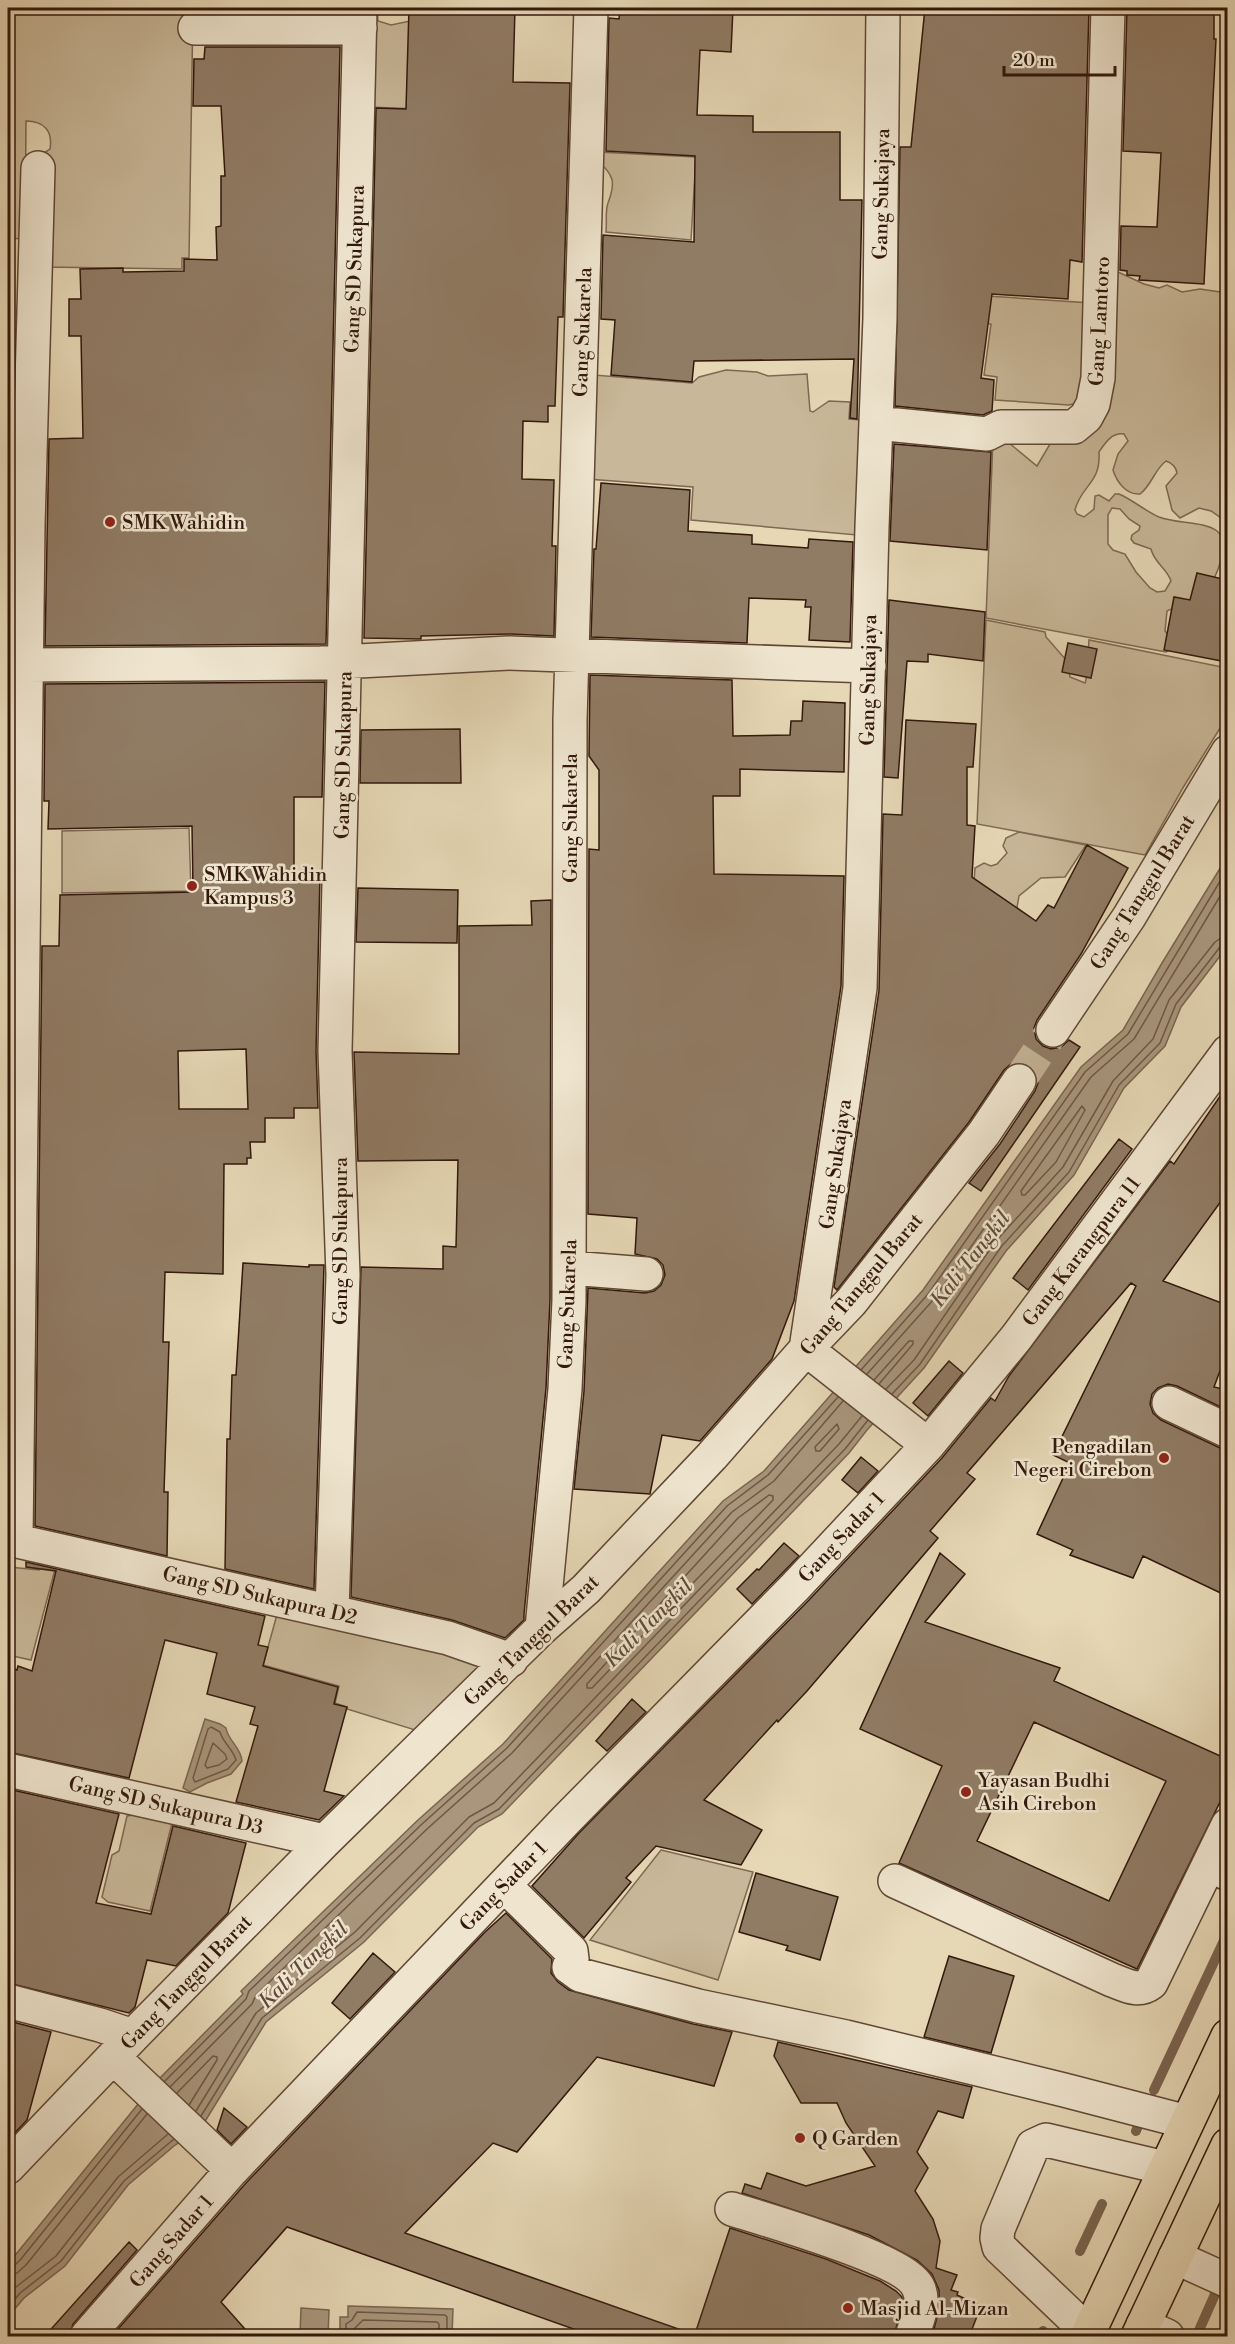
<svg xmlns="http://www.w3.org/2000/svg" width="1235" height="2344" font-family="'Libre Bodoni',serif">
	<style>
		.green { fill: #c8b798; stroke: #7e6852; stroke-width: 1.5; fill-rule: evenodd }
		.water { fill: #a9967c; stroke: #7a644f; stroke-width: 1.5 }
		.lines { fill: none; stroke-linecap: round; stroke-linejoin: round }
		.shore { stroke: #6e5744; stroke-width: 1.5 }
		.stream { stroke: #7a644f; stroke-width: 10 }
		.building { fill: #907b64; stroke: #33180c; stroke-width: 1.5; fill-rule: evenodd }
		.minor-tunnel { stroke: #c2b193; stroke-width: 33; stroke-dasharray: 33 16; stroke-linecap: butt }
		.minor-casing { stroke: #604836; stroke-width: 36 }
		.major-casing { stroke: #33180c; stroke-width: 36 }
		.minor { stroke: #efe5cf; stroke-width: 33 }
		.major { stroke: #e6d7b5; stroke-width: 33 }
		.poi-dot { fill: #8f2418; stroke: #efe5cf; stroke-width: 2 }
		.labels { text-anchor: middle; stroke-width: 5; stroke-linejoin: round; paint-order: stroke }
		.street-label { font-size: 20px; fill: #33180c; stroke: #efe5cf }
		.poi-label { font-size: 20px; fill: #33180c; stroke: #efe5cf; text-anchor: start }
		.water-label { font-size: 21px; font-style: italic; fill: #624a39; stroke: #efe5cf }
	</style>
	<rect width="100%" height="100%" fill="#e6d7b5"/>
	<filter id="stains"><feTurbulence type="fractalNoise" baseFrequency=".00333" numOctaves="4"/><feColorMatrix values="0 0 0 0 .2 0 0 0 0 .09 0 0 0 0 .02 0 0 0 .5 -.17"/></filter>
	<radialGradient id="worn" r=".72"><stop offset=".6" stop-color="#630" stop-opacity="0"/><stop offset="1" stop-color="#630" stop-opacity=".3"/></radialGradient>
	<path class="green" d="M8 8H193L189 258H182V269L43 267 44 153 50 149C53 131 44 121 26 121L25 239 8 238Z
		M370 8H377L378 21 391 25 415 20 469 111 368 107Z
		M597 152 696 157 691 240 606 232C607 223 605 211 608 203 616 182 614 175 597 160Z
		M1110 272H1118L1144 284 1159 288 1167 285 1182 292 1200 289 1227 293V522L1211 511 1199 508 1180 518 1172 510 1166 486 1177 473C1176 467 1172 463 1166 461 1154 470 1152 485 1140 494 1127 495 1117 483 1113 470L1118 454 1128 441 1124 434C1112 432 1105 443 1099 452 1101 484 1081 485 1075 510L1077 514 1084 517 1094 509 1095 496 1099 495 1109 501 1115 494H1119C1133 500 1145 511 1159 517 1177 524 1203 521 1217 531 1232 543 1215 583 1204 593 1198 598 1183 607 1176 609 1173 609 1170 609 1167 611L1165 631 1170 637V650L1166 652 986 618 993 439 1003 438 1037 466 1050 444 1074 422ZM1112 508 1120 509 1129 519 1140 526 1139 530 1132 535 1131 539 1134 543 1151 549C1154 563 1167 568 1171 581L1165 591 1157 592 1150 588 1136 572 1125 554 1113 550 1108 544V515Z
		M987 296 1091 303 1081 402 1069 405 995 400 997 377 984 375 991 324 985 323Z
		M726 370 757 372 768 376 807 374 810 411 813 412 829 401 850 402 849 419 861 420 857 535 691 520 693 487 587 479 594 375 692 383 699 377Z
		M986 620 1045 632 1046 637 1067 661 1070 677 1085 683C1088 676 1088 650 1089 640L1227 668V717L1184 786 1145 855 977 824Z
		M189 828 191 891 62 893V831Z
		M1019 832 1086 845 1065 877 1041 878 1019 896 1016 913 971 922 975 868 984 863 991 866 997 864 1007 853 1003 846 1006 838Z
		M8 1547H10L9 1567 39 1570 42 1552 58 1558 31 1660 8 1655Z
		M278 1611 482 1663 415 1730 347 1709V1707L335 1703 339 1686 263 1665Z
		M140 1814 174 1815 150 1911 108 1902 102 1897 112 1855 119 1851 127 1816Z
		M661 1850 753 1872 718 1980 590 1940Z"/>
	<path class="water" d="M1227 857V947L1181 1007 1165 1046 1124 1088 1074 1175 1006 1251 924 1368 867 1430 849 1453 502 1814 478 1827 364 1942 266 2022 201 2128 174 2146 128 2185 65 2266 24 2298 8 2317V2264L156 2082 243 1994 241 1991 418 1820 503 1744 723 1501 764 1471 923 1290 1081 1067 1123 1030 1162 963Z
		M205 1719 220 1724 226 1728C228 1741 241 1747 242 1761L231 1774 207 1783 190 1792 183 1788Z
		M348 2306 453 2309 452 2336H340V2317H348Z
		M301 2308 329 2310 328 2336H300Z"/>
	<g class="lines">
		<path class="shore" d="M1082 1106 1085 1110 1056 1162 1025 1195H1022L1021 1191Z
			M861 1370 928 1294 1085 1072 1128 1034 1228 868
			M867 1374 934 1299 1091 1077 1134 1039 1228 883
			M874 1380 909 1341H913V1344L879 1384
			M886 1389 914 1360 995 1242 1063 1167 1113 1081 1153 1039 1169 1000 1215 942 1221 938 1228 937
			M892 1394 920 1364 1001 1247 1069 1172 1119 1085 1160 1043 1176 1004 1220 947 1228 944
			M837 1424 839 1429 820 1451H816L815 1447Z
			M769 1495 773 1496V1500L592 1688H587V1684L738 1518Z
			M211 1727 220 1732C223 1743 233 1749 236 1760L228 1769 195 1782 193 1778 208 1729Z
			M213 1743 225 1754 227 1759 219 1765 207 1768 205 1765Z
			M165 2081 246 1999 249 1991 422 1824 507 1748 727 1506 768 1475 838 1397
			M170 2087 252 2004 256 1995 427 1829 512 1753 732 1512 774 1481 843 1401
			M177 2093 213 2056 217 2057V2060L189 2105
			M196 2111 256 2013 355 1932 469 1817 494 1803 839 1444 862 1416
			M201 2116 262 2018 360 1938 474 1823 499 1809 845 1449 868 1420
			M8 2268 13 2267 21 2259 142 2109
			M8 2275 17 2273 26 2265 147 2114
			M8 2296 16 2287 56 2256 118 2177 168 2134
			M8 2308 20 2293 61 2261 124 2181 174 2139
			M346 2336V2324L352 2320 357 2312 445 2315 447 2317V2336
			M353 2336 354 2329 363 2320 437 2322 439 2324V2336
			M362 2336 368 2329 427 2330 430 2336"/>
		<path class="stream" d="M1154 2090 1228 1932
			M1136 2131 1142 2116
			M1080 2251 1102 2204
			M1200 2328 1216 2292
			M1040 2336 1043 2331"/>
	</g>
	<path class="building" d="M205 8H341V9H205Z
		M409 8H515L513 82 570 83 563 317H558L555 406H548V422L523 421 522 479 554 480 552 546H556L554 636 510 634 421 636V639L364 638 376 108 406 109Z
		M620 8H733L731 52 700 50 697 115 753 116V132H840V200H862L857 419 850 418 854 359 694 361 692 382 611 375 615 320 601 319 603 235 694 242 695 156 606 151 609 18 619 19Z
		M925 8H1089L1082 262 1070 260 1068 299 992 294 981 378 994 380 992 411 983 415 895 406 900 147H911Z
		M1127 8H1214V39H1216L1204 284 1139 280 1140 276 1127 275V271L1120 270 1121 226 1157 227 1161 153 1123 151Z
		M205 47H340L326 644 45 646 49 439 83 438 81 336H69V299H81L80 269 123 268V272L184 271V259L217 260 216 227 221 226V176H225L221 106H193L194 59H204Z
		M8 440H12L8 674Z
		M894 444 991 452 987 550 890 541Z
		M601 483 690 490 688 531 752 535V544L808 548 809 539 853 542 850 642 809 640 811 607H805L806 600 749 598 747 643 591 637 594 549H596Z
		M1197 573 1227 580V662L1164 650 1174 597 1190 600Z
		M889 600 985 612 983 661 928 654V662L907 661 898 778 884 777Z
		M1068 643 1097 649 1091 678 1062 672Z
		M590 675 732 680 733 736 790 735 791 721H802L803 701 845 703 844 772 740 769V796H713L714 874 844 876 841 986 794 1301 772 1359 700 1441 662 1435 650 1494 574 1489 584 1391 588 1288 645 1293 654 1291 661 1285 665 1275 663 1265 657 1259 635 1254 637 1218 588 1214 589 849 599 850V770L589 756Z
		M325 682 322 797H294V874L320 875 316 1051 318 1108H294V1118H265V1142H250L251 1158H247V1164H224L223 1274 165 1272 163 1342H169L164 1492H168L167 1556 35 1526 42 946H59L60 895 193 892 192 826 48 829 49 801H44L45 684ZM246 1049 248 1109H179L178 1051Z
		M906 720 976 724 973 767H967V825L975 826 972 877 1036 921 1048 905 1054 908 1087 845 1128 868 1081 954 1037 1020 1034 1028 1036 1039 1043 1046 1051 1049 1061 1047 1069 1040 1080 1047 981 1191 969 1183 1000 1144 1035 1091 1038 1083 1036 1072 1029 1065 1021 1062 1011 1064 1004 1070 969 1122 837 1290 834 1287 879 991 883 814 902 815Z
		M460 729 461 783H360L361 730Z
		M358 888 458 890 457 943 356 942Z
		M551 900 550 1300 546 1388 524 1614V1620L505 1638 452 1620 351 1597 361 1267 443 1269V1246L456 1247 458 1160 358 1161 354 1052 459 1054V926L532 925 531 901Z
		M1227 1086V1193L1163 1281 1227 1305V1352L1214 1387 1227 1390V1410L1177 1386 1168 1384 1158 1388 1152 1394 1150 1404 1153 1413 1161 1420 1220 1448 1227 1449V1596L1143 1556 1133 1578 1070 1555 1073 1550 1037 1534 1070 1463 1053 1455 1136 1286 1131 1283 967 1473 975 1479 930 1531 938 1538 807 1691 778 1722 777 1720 704 1800 762 1830 741 1865 656 1846 626 1878 631 1882 584 1938 532 1886 579 1833 809 1600 942 1458 991 1398 995 1401 1009 1376 1170 1161 1174 1164Z
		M1119 1139 1132 1149 1028 1290 1013 1278Z
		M243 1263 309 1267V1265H324L314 1589 225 1569 227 1439H230L232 1375H236Z
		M949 1361 963 1373 928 1416 913 1403Z
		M861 1457 878 1471 858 1493 842 1480Z
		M784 1543 799 1556 752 1604 737 1589 757 1569 759 1570Z
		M940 1553 965 1574 925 1622 1060 1668 1054 1681 1227 1759V1788L1137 1969 899 1863 942 1766 860 1729ZM1034 1722 1166 1781 1109 1901 977 1841Z
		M26 1562 265 1616 258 1645 268 1647 263 1666 338 1687 334 1704 347 1707 324 1791 344 1796 319 1820 236 1802 258 1726 250 1724 255 1707 207 1694 217 1653 165 1640 129 1778 8 1752V1667L17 1670 18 1666 32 1671 56 1571 26 1567Z
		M632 1699 646 1712 607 1751 596 1741Z
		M8 1789 119 1814 96 1903 151 1914 173 1826 246 1843 228 1913 176 1966 147 1960 135 2007 129 2013 8 1983Z
		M756 1873 838 1897 820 1960 786 1950 788 1946 739 1932Z
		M506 1913 552 1959 551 1973 558 1982 569 1990 693 2024 732 2032 714 2086 597 2057 517 2152 493 2143 405 2233 687 2332 686 2337H596L287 2227 221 2302 252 2337H111L246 2183 485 1932Z
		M373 1953 395 1972 350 2019 332 2003Z
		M949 1956 1014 1976 991 2053 924 2037Z
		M9 2021 51 2032 27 2120 8 2140Z
		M778 2042 972 2087 963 2118 938 2111 917 2152 928 2168 915 2191 933 2219 940 2241 936 2268 957 2275 951 2290 958 2292 957 2295 981 2306 969 2337H932L939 2309V2290L932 2274 917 2260 869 2235 742 2193 745 2184 761 2189 767 2173 806 2186 875 2166 846 2123 837 2103H801L774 2056Z
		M224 2108 247 2127 231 2144 217 2130Z
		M730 2228 826 2259 880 2281 896 2291 902 2297V2304L894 2337H694Z
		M129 2242 137 2250 73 2324 69 2337H44Z"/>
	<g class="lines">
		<path class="minor-tunnel" d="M1019 1081 1053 1030"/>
		<defs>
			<path id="minor" d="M883 8 880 318 872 527 860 988 806 1349 928 1445
				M195 28H360
				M876 423 987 434 1001 427H1074L1086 417 1093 404 1098 378 1108 8
				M28 665 321 663 509 653 869 666
				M1053 1030 1129 917 1228 752
				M570 1268 646 1274
				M1169 1403 1228 1431
				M8 1539 448 1638 511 1660
				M16 1540 28 526 38 168
				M332 1611 343 1275 335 1051 360 8
				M542 1628 565 1389 569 1300 570 720 591 8
				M8 1770 325 1841
				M1209 1864 1228 1825
				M895 1881 1112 1980C1126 1985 1138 1993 1151 1983L1209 1864 1228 1874
				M504 1885 571 1951 572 1959 569 1967 580 1975 698 2006 846 2037 1064 2090 1187 2122
				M8 2001 100 2025 133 2036
				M113 2057 232 2170
				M8 2167 133 2036 325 1841 542 1628 586 1589 712 1456 806 1349 851 1302 984 1133 1019 1081
				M732 2209C766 2220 905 2259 918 2287 926 2303 917 2321 912 2336
				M1175 2257 1228 2281
				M1143 2325 1167 2336
				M1089 2333 999 2247 997 2238 998 2229 1033 2146 1046 2140 1165 2168
				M87 2336 232 2170 566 1820 795 1587 928 1445 1016 1338 1228 1052"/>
			<path id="major" d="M1087 2336 1228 2036
				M1138 2336 1228 2145"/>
		</defs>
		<use href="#minor" class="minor-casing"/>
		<use href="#major" class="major-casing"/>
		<use href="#minor" class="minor"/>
		<use href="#major" class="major"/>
	</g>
	<g class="poi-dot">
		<circle cx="110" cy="522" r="6"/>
		<circle cx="192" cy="886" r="6"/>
		<circle cx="1164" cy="1458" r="6"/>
		<circle cx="966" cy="1792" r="6"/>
		<circle cx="800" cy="2138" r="6"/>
		<circle cx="848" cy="2308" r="6"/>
	</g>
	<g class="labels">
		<g class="street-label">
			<text transform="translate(881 194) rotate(-89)" y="7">Gang Sukajaya</text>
			<text transform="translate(354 269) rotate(-88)" y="7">Gang SD Sukapura</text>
			<text transform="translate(1099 321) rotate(-87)" y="7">Gang Lamtoro</text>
			<text transform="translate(582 332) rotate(-88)" y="7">Gang Sukarela</text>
			<text transform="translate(868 680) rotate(-89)" y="7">Gang Sukajaya</text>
			<text transform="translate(343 755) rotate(-89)" y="7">Gang SD Sukapura</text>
			<text transform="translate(570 818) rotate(-90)" y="7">Gang Sukarela</text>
			<text transform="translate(1142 892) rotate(-58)" y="7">Gang Tanggul Barat</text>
			<text transform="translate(835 1164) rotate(-82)" y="7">Gang Sukajaya</text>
			<text transform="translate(340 1241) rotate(-90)" y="7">Gang SD Sukapura</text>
			<text transform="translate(1081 1251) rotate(-53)" y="7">Gang Karangpura 11</text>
			<text transform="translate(861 1284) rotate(-50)" y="7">Gang Tanggul Barat</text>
			<text transform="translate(567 1304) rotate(-88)" y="7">Gang Sukarela</text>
			<text transform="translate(841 1537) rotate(-47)" y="7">Gang Sadar 1</text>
			<text transform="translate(260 1595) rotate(13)" y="7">Gang SD Sukapura D2</text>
			<text transform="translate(531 1640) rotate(-44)" y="7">Gang Tanggul Barat</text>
			<text transform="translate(166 1805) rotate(13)" y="7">Gang SD Sukapura D3</text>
			<text transform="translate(503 1886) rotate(-46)" y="7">Gang Sadar 1</text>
			<text transform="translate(186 1982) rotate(-46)" y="7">Gang Tanggul Barat</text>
			<text transform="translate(171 2241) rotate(-49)" y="7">Gang Sadar 1</text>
		</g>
		<g class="poi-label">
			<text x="122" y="529">SMK Wahidin</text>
			<text x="204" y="881">SMK Wahidin<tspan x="204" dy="23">Kampus 3</tspan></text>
			<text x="1152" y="1453" text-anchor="end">Pengadilan<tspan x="1152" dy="23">Negeri Cirebon</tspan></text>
			<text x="978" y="1787">Yayasan Budhi<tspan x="978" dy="23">Asih Cirebon</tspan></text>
			<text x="812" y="2145">Q Garden</text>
			<text x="860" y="2315">Masjid Al-Mizan</text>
		</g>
		<g class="water-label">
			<text transform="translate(970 1259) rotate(-52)" y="7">Kali Tangkil</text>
			<text transform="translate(648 1623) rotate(-45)" y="7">Kali Tangkil</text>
			<text transform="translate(303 1965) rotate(-44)" y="7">Kali Tangkil</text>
		</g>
	</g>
	<rect width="1235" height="2344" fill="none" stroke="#e6d7b5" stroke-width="30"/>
	<rect x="9" y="9" width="1217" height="2326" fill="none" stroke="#33180c" stroke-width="3"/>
	<rect x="15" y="15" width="1205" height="2314" fill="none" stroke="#33180c" stroke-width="1.5"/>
	<path d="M1004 66v9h111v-9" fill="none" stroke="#33180c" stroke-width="3"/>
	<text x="1013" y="66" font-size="18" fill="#33180c" stroke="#efe5cf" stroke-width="4.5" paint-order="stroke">20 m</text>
	<rect width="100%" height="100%" filter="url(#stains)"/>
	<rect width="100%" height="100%" fill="url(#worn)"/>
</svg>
